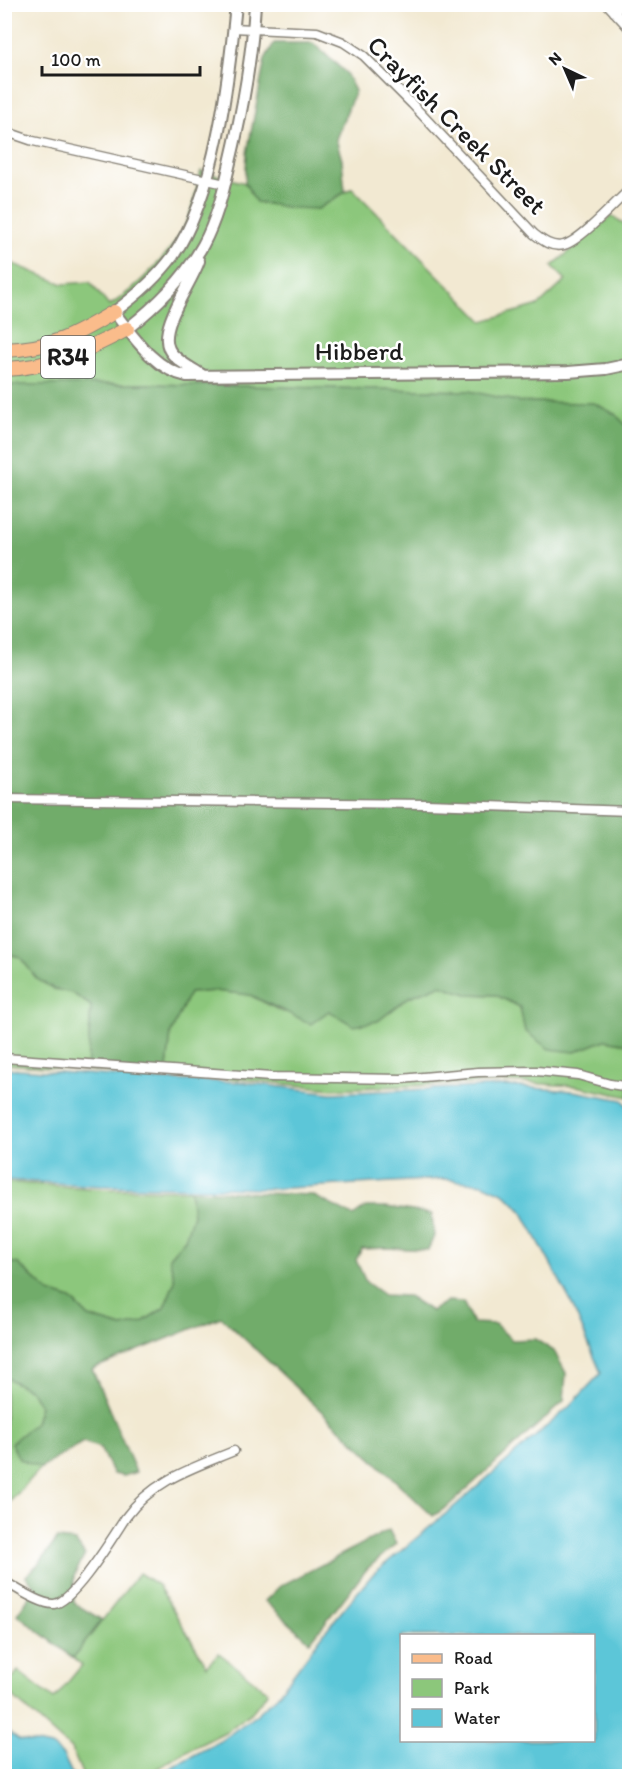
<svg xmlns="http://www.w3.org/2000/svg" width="634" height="1781" font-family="Itim,sans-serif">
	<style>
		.green { fill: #8cc77b; stroke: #54724c; stroke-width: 1.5 }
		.forest { fill: #71ac6b; stroke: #466444; stroke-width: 1.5 }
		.water { fill: #5cc6d8; stroke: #3c717a; stroke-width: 1.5; fill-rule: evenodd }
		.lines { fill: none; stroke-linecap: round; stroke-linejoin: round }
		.minor-casing { stroke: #878277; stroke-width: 11 }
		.tertiary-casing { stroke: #878277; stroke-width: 14 }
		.primary-casing { stroke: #878277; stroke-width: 16 }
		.minor { stroke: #fff; stroke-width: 8 }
		.tertiary { stroke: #fff; stroke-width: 10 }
		.primary { stroke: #fabc8b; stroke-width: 14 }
		.labels { text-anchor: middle; stroke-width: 5; stroke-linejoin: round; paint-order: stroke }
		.shield { fill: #fff; stroke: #606060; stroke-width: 1.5 }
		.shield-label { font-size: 24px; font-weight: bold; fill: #1c1c1c }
		.street-label { font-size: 26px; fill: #1c1c1c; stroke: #fff }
	</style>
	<rect width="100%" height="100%" fill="#fff"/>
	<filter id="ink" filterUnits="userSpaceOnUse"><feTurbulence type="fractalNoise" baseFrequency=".0167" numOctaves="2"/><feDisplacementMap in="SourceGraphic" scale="12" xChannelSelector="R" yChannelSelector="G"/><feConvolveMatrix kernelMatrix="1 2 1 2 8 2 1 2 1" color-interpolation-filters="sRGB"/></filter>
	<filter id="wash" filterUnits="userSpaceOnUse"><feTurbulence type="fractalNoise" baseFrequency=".008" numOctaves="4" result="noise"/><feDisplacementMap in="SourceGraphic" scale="24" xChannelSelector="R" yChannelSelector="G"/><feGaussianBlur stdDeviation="1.35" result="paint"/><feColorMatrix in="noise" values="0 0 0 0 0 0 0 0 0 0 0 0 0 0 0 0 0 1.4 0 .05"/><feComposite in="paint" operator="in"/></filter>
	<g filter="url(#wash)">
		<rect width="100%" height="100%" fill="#f2e9d2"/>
		<path class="green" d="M201 171 245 183 256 202 318 209 352 188 483 321 539 305 566 280 552 266 611 216 629 226V429L615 414 594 403 521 402 469 391 146 384 5 385 4 260 63 284 90 282 109 306C137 288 173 252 187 221 194 206 196 187 201 171Z
			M4 953 20 957 37 979 54 989 72 993 91 1006 87 1070 5 1064Z
			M440 985 467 994 496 995 520 1007 525 1031 575 1052 605 1040 629 1044V1097L576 1086 507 1082 332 1089 241 1079 166 1076 171 1033 189 993 215 991 250 995 282 1012 329 1011 378 1021 409 997Z
			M4 1182 101 1189 190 1190 193 1215 185 1239 169 1257 175 1281 164 1308 141 1323 122 1327 89 1317 71 1299 49 1292 17 1263 5 1262Z
			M5 1377 31 1391 40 1406 35 1423 19 1459 41 1468 5 1507Z
			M139 1573 158 1585 207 1666 219 1653 268 1692 253 1711 227 1731 181 1754 146 1776H83L72 1750 4 1689 18 1671 54 1699 82 1665 73 1658Z"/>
		<path class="forest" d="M274 43H313L346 73 355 91 336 139 342 160 345 192 318 209 291 208 256 202 245 183 247 153 265 59Z
			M146 384 469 391 521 402 594 403 615 414 630 429 629 1044 605 1040 575 1052 549 1049 525 1031 520 1007 496 995 467 994 440 985 409 997 378 1021 354 1026 329 1011 311 1024 250 995 215 991 189 993 171 1033 166 1076 87 1070 91 1006 72 993 54 989 37 979 20 957 5 953 4 385Z
			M190 1190 312 1195 353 1216 366 1207H386L432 1214 434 1236 428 1250 386 1248 362 1249 356 1260 366 1282 384 1295 408 1296 431 1311 447 1301 463 1302 473 1323 495 1324 512 1340 535 1339 554 1351 566 1373 564 1401 447 1507 433 1516 221 1317 92 1369 136 1472 124 1476 113 1474 100 1448 83 1442 41 1468 19 1459 11 1443 35 1423 40 1406 31 1391 5 1377V1262L17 1263 49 1292 71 1299 89 1317 122 1327 141 1323 164 1308 175 1281 169 1257 185 1239 193 1215Z
			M389 1530 396 1544 367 1569 310 1642 265 1601 280 1586Z
			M57 1539 75 1541 85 1555 74 1576V1603L102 1620 73 1658 17 1614 36 1587 26 1576 41 1561Z"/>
		<path class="water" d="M4 1068 166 1080 242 1082 331 1093 506 1086 573 1091 623 1100 629 1108V1167L627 1169 623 1200 630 1212 629 1776H159L172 1767 220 1741 256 1715 277 1696 327 1629 373 1574 449 1511 569 1407 601 1373 570 1300 522 1211 505 1194 483 1184 444 1179 270 1189 100 1186 5 1180ZM402 1636H594V1740H402Z
			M5 1730 19 1740 51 1746 57 1750 63 1755 73 1776H5Z"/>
	</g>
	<g filter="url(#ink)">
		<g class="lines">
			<defs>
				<path id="minor" d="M607 4 630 29
					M614 12 624 4
					M233 28 317 32 343 42 364 56 412 104 534 234C543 241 552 248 564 245 581 240 615 203 630 189
					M4 131 33 141 225 184
					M4 799 426 804 630 811
					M4 1058 271 1077 401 1079 478 1072 537 1071 578 1075 610 1084 630 1087
					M4 1581C15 1588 42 1605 54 1604 74 1602 114 1535 126 1517 153 1480 193 1468 234 1451"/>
				<path id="tertiary" d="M236 4C229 78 216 194 173 256 157 278 136 296 114 312 133 336 155 370 187 376L568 372 606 369 630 364
					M199 261C192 283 158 327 169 349 174 360 192 368 202 375
					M127 329C157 305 184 279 203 245 216 221 223 193 229 167 242 113 252 60 255 4"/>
				<path id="primary" d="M4 350C53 348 74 336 114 312
					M4 369C50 368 88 350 127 329"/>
			</defs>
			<use href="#minor" class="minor-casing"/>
			<use href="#tertiary" class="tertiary-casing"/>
			<use href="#primary" class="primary-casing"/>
			<use href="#minor" class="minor"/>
			<use href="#tertiary" class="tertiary"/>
			<use href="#primary" class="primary"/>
		</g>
	</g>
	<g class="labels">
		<rect class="shield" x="41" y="336" width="54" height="42" rx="4.5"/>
		<g class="shield-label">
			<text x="68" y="365">R34</text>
		</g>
		<g class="street-label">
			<text transform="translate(457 125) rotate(45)" y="9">Crayfish Creek Street</text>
			<text x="359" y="360">Hibberd</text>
		</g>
	</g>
	<rect width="634" height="1781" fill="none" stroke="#fff" stroke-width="24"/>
	<rect x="400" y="1634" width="195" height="108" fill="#ffffff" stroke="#a4a4a4" stroke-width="1.5"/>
	<rect x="412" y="1654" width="30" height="9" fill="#fabc8b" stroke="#a4a4a4" stroke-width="1.5"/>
	<text x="454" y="1664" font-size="18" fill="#1c1c1c">Road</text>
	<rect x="412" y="1679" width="30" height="18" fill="#8cc77b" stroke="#a4a4a4" stroke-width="1.5"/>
	<text x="454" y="1694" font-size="18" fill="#1c1c1c">Park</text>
	<rect x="412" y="1709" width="30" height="18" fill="#5cc6d8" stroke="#a4a4a4" stroke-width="1.5"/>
	<text x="454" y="1724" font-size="18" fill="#1c1c1c">Water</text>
	<g transform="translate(565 69) rotate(316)" stroke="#ffffff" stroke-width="4.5" paint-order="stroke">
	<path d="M0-4.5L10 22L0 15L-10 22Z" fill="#1c1c1c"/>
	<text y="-9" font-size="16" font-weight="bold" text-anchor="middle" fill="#1c1c1c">N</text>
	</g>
	<path d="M42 66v9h158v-9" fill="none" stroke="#1c1c1c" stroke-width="3"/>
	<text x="51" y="66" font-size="18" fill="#1c1c1c" stroke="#ffffff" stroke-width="4.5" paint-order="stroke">100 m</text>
</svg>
